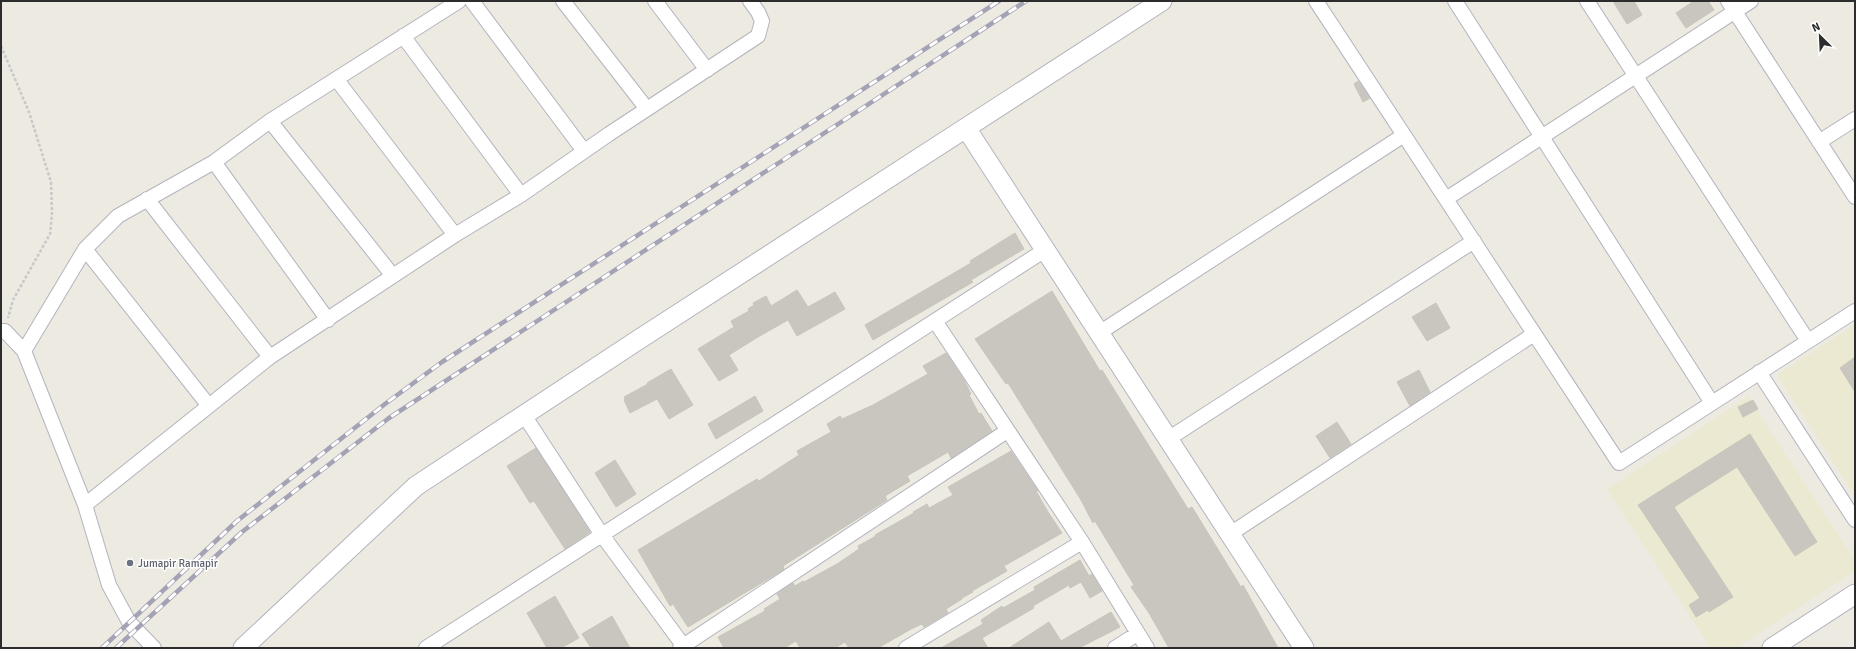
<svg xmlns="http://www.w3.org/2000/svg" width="1856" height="649" font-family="Signika,sans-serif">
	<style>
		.education { fill: #ece9d2 }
		.building { fill: #c8c6bf; stroke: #c8c6ba }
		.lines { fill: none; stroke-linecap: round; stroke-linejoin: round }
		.street-casing { stroke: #b4b4be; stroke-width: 16 }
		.secondary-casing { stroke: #b4b4be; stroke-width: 21 }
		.path { stroke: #c8c8c8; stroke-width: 2.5; stroke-dasharray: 3 2; stroke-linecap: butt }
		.street { stroke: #fff; stroke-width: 14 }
		.secondary { stroke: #fff; stroke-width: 19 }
		.rail-casing { stroke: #a4a3b5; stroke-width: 4.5 }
		.rail { stroke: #fff; stroke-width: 3; stroke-dasharray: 9; stroke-linecap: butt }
		.worship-dot { fill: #6b7280; stroke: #fff; stroke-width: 1.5 }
		.labels { text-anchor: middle; stroke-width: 3; stroke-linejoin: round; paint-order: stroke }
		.worship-label { font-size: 11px; fill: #5b616d; stroke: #fff; text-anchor: start }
	</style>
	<rect width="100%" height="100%" fill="#eceae1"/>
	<path class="education" d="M1855 325V496L1777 375Z
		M1748 397 1855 560V571L1736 648H1711L1607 489Z"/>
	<path class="building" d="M1613 1H1634L1642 15 1627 24Z
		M1694 1H1708L1714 10 1686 28 1676 13Z
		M1358 81 1370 98 1363 102 1354 84Z
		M1015 233 1024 249 971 280 973 282 873 340 865 325 971 263 970 261Z
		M797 290 808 307 835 292 845 309 797 336 788 320 758 337 729 355 738 370 719 381 698 349 734 327 731 321 749 311 748 309 754 305 753 303 766 296 771 306Z
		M1052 291 1100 371 1102 370 1188 509 1192 507 1241 587 1243 585 1278 648H1169L1149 613 1131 587 1134 585 1095 521 1093 523 1081 500 1008 383 1006 384 975 339Z
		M1436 303 1450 328 1427 341 1412 317Z
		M946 353 964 380 971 394 969 395 979 414 981 413 992 431 951 458 948 452 907 476 910 481 885 496 887 500 783 566 784 569 768 579 688 627 673 604 670 606 638 550 757 479 759 481 799 455 797 451 831 432 827 424 840 416 842 419 873 405 928 374 923 366Z
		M1855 357V392L1840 368Z
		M671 369 693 405 669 419 657 399 630 413 624 400 625 399 624 397 648 384 647 383Z
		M1419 370 1430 392 1410 406 1397 382Z
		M755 396 763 411 716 439 708 424Z
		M1753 400 1758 409 1743 417 1738 407Z
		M1337 422 1351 444 1330 458 1316 436Z
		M1750 434 1817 542 1795 556 1737 467 1674 507 1733 597 1709 612 1708 610 1696 617 1689 605 1700 598 1638 505Z
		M536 448 590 532 565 549 534 501 530 503 507 466Z
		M1011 451 1038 491H1036L1048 512 1062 533 1004 566 1007 571 972 591 973 592 962 598V599L946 609 948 613 924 627 922 624 911 629 878 648H849L845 642 835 648H800L796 641 784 648H724L718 637 765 611 764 609 780 599 777 594 793 583 795 586 803 581 804 582 837 564 859 549 858 546 876 536 875 535 914 513 913 512 927 504 929 508 953 495 948 487Z
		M615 460 636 494 616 507 595 473Z
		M1080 560 1089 576 1092 574 1102 591 1090 598 1081 582 1070 588 1069 585 1033 606 1034 608 982 638 988 648H941L983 624 981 620 1002 606 1003 608 1035 590 1034 587Z
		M555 596 579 638 561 648H547L527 613Z
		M1111 612 1120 627 1079 648H1009L1049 622 1061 641Z
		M612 616 630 648H591L582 634Z"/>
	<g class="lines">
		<defs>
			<path id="street" d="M472 1 584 151
				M563 1 647 109
				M655 1 707 70
				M1316 1 1619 463 1855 311
				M1455 1 1712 403
				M1587 1 1808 341
				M1728 1 1855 197
				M403 36 521 195
				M337 80 455 235
				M270 121 393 276
				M1819 142 1855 119
				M214 162 328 320
				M147 199 270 357
				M1446 199 1751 1
				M85 249 209 406
				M935 321 1082 542 1147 648
				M1 331H5L24 351 85 505 109 585 129 622 154 648
				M1099 333 1404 135
				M24 351 85 249 118 216 214 162 270 121 459 1
				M1759 372 1855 520
				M524 415 602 535 685 648
				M1168 439 1474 241
				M85 505 270 357 455 235 521 195 609 134 758 36 762 21 758 12 750 1
				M1230 534 1534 334
				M426 648 1045 250
				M680 648 1007 431
				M906 648 1082 542
				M1115 648 1137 634"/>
			<path id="secondary" d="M966 128 1304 648
				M243 648 416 486 638 340 1162 1
				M1772 648 1855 594"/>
		</defs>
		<use href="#street" class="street-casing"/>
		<use href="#secondary" class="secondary-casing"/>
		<path class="path" d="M1 46 29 112 51 182 52 214 50 234 13 300 8 318"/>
		<use href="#street" class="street"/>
		<use href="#secondary" class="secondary"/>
		<defs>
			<path id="rail" d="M102 648 237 521 385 404 442 362 999 1
				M116 648 242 532 389 418 1026 1"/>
		</defs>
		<use href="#rail" class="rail-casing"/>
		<use href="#rail" class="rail"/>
	</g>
	<circle class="worship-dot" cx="130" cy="563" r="4"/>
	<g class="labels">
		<g class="worship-label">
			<text x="138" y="567">Jumapir Ramapir</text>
		</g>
	</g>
	<rect width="1856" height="649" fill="none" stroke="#2c2c2c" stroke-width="4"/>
	<g transform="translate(1820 36) rotate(336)" stroke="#ffffff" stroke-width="3" paint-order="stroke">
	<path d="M0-3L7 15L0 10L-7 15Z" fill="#2c2c2c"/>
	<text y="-6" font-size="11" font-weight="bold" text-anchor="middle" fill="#2c2c2c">N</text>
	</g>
</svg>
